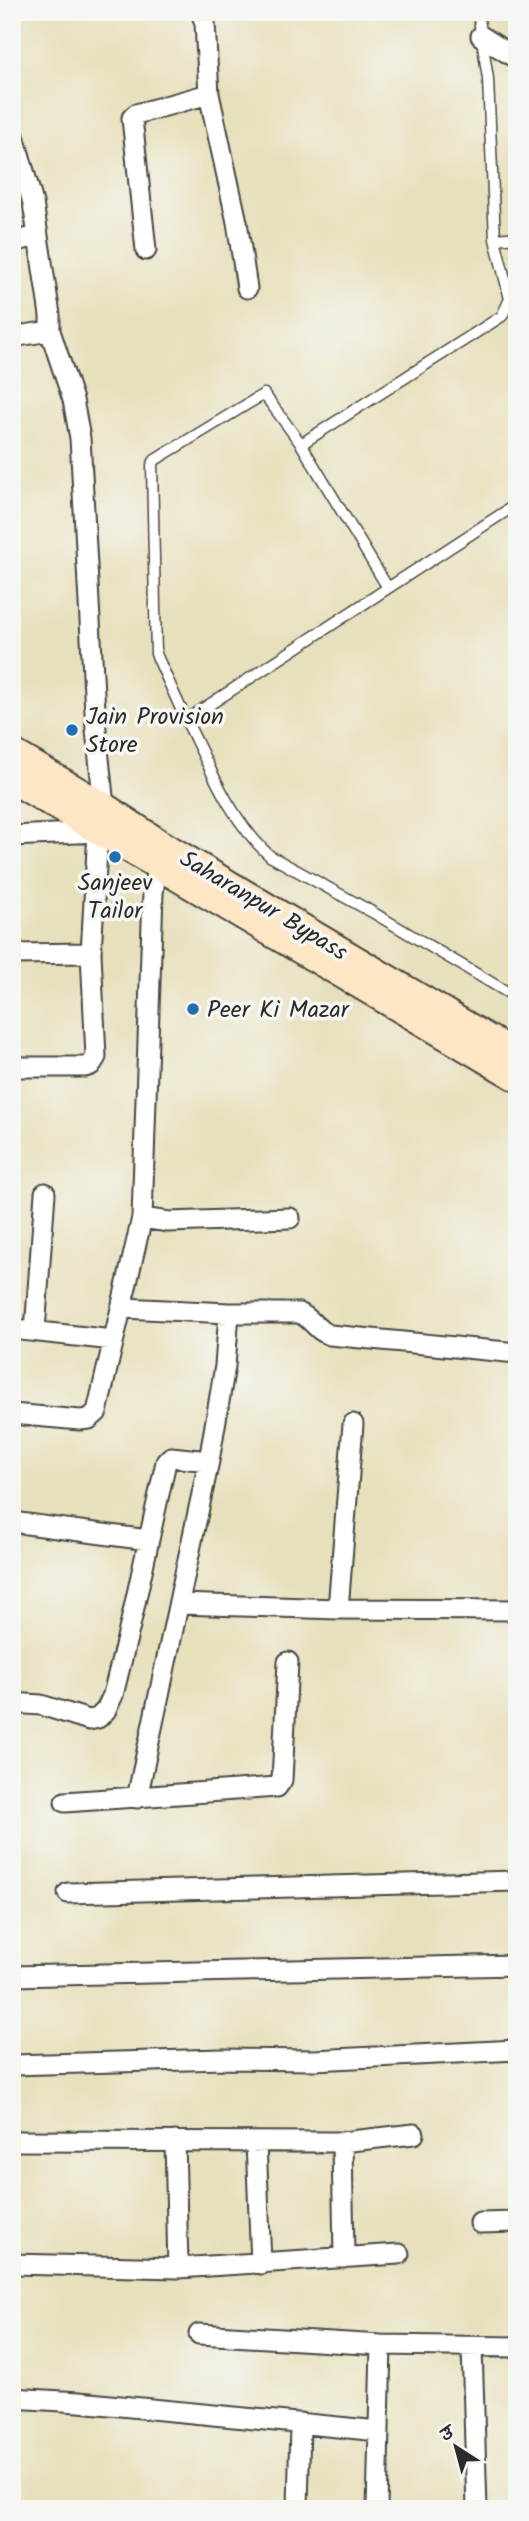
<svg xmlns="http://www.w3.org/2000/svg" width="529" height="2521" font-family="Kalam,'Playpen Sans Deva',sans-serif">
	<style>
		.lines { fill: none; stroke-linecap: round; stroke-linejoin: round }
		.lane-casing { stroke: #474641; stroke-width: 13 }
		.street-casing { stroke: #474641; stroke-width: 23 }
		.secondary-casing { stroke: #474641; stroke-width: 30 }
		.lane { stroke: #fff; stroke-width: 10 }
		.street { stroke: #fff; stroke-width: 19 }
		.secondary { stroke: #fce6c4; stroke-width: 26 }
		.poi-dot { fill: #1f6fb2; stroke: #f6f6f2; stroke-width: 2.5 }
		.labels { text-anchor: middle; stroke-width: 7; stroke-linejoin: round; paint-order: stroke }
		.poi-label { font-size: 24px; fill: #2b2b2b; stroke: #f6f6f2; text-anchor: start }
		.street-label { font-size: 24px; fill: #2b2b2b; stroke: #f6f6f2 }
	</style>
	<rect width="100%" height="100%" fill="#f6f6f2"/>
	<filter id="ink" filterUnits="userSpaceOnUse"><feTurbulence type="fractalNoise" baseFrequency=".0143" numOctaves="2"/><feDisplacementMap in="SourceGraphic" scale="14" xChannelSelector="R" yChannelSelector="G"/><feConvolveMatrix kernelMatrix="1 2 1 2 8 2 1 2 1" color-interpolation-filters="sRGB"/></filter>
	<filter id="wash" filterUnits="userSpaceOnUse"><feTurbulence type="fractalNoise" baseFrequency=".00686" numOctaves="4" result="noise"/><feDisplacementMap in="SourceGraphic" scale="28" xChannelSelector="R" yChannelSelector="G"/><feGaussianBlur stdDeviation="1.57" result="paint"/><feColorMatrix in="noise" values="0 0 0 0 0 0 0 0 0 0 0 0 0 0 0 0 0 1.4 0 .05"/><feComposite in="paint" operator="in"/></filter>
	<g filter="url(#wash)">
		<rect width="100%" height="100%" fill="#e7e0bc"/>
	</g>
	<g filter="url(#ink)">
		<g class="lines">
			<defs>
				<path id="lane" d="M478 12 488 79 495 239 510 299 502 316 301 444 388 588 517 504
					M495 239 517 237
					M388 588 186 720C210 767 230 820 270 856L372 912 517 998
					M186 720 156 654 152 465 155 460 264 394 301 444"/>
				<path id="street" d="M201 12 205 23 209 94 237 222 247 288
					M481 36 517 59
					M12 129 33 203 50 315V331L73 400 80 438 96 730 104 806
					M12 242 38 236
					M146 250 132 118 136 114 209 94
					M12 337 50 331
					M12 836 98 832 91 953 96 1057 91 1065 85 1067H12
					M12 954 91 953
					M142 1218 169 1222 290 1218
					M123 1308 229 1313H299C312 1318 316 1331 330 1335L517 1353
					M12 1329 113 1340
					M35 1331 45 1193
					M12 1414 80 1420 89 1419 97 1412 142 1218 153 893 157 865
					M12 1522 148 1540
					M179 1604 338 1609 517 1610
					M338 1609 353 1424
					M12 1703 41 1705 89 1720 98 1718 106 1710 113 1695 130 1626 166 1462 171 1457 209 1461
					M137 1798 209 1461 225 1366 229 1313
					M65 1802 277 1787 282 1780 288 1662
					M68 1893 517 1881
					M12 1976 517 1965
					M12 2065 222 2059 314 2060 517 2050
					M12 2141 342 2142 414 2134
					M175 2141 178 2268
					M256 2142 261 2264
					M342 2142 344 2258
					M480 2223 517 2222
					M12 2264 178 2268 399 2254
					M199 2334 381 2345 517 2347
					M472 2347 477 2509
					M12 2398 79 2402 379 2431
					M298 2509 300 2423
					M377 2509 381 2345"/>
				<path id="secondary" d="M12 752 104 806 160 843 517 1055
					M12 780 517 1078"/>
			</defs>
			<use href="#lane" class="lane-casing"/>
			<use href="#street" class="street-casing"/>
			<use href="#secondary" class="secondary-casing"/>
			<use href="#lane" class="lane"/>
			<use href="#street" class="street"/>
			<use href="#secondary" class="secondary"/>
		</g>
	</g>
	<g class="poi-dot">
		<circle cx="72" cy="730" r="7"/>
		<circle cx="115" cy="857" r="7"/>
		<circle cx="193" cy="1009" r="7"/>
	</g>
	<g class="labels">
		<g class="poi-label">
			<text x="86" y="724">Jain Provision<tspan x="86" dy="28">Store</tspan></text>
			<text x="115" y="890" text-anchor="middle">Sanjeev<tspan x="115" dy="28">Tailor</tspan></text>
			<text x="207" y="1017">Peer Ki Mazar</text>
		</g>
		<g class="street-label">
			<text transform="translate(264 905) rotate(31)" y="8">Saharanpur Bypass</text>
		</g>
	</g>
	<rect width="529" height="2521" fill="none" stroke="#f6f6f2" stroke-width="42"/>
	<g transform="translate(456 2447) rotate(324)" stroke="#f6f6f2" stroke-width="5" paint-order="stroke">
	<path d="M0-5L12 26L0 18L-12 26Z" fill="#2b2b2b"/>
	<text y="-10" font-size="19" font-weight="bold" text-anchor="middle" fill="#2b2b2b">उ</text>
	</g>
</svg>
